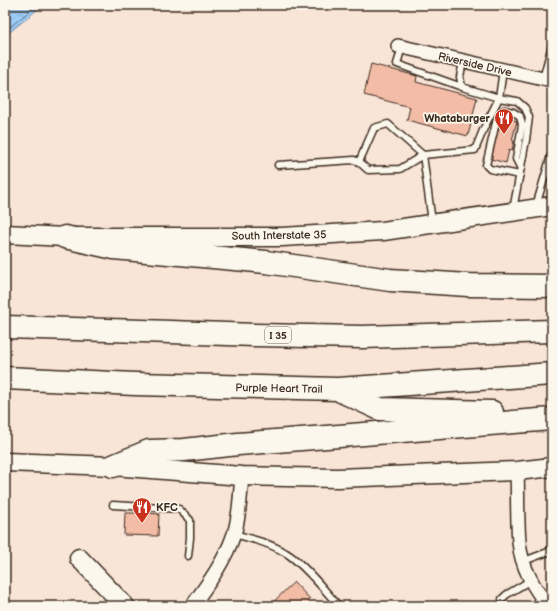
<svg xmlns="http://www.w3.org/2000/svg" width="557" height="611" font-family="'Balsamiq Sans',sans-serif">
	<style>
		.water { fill: url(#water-waves); stroke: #758ca1 }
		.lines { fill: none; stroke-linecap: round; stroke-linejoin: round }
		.shore { stroke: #626b75; stroke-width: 1 }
		.building { fill: #f3bca6; stroke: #3b2a1e }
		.lane-casing { stroke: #3b2a1e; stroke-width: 9 }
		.street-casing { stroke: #3b2a1e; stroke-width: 16 }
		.secondary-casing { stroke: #3b2a1e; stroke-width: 21 }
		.highway-casing { stroke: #3b2a1e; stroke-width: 25 }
		.lane { stroke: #fbf7ec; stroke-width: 6 }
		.street { stroke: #fbf7ec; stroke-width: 13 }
		.secondary { stroke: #fbf7ec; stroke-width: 18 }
		.highway { stroke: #fbf7ec; stroke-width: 22 }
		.labels { text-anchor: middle; stroke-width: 3.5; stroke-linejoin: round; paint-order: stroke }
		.shield { fill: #fbf7ec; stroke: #75685c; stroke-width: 1 }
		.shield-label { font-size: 10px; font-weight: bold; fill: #3b2a1e }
		.street-label { font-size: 11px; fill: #3b2a1e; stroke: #fbf7ec }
		.poi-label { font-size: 11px; font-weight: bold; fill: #3b2a1e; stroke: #fbf7ec; text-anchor: end }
	</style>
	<defs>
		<pattern id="water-waves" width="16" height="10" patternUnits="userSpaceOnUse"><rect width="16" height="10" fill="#9ccdf8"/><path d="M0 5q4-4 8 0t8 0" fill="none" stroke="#87b0d4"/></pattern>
	</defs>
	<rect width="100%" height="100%" fill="#f9e5d7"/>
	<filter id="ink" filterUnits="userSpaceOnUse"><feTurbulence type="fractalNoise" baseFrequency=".025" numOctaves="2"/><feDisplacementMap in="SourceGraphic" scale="8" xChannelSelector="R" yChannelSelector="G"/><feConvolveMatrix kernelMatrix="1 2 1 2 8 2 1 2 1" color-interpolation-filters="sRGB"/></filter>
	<g filter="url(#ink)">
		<path class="water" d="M5 5H43L5 36Z"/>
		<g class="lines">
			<path class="shore" d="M5 31 37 5"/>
		</g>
		<path class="building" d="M371 64 417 76 416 82 477 98 468 136 407 120 410 107 364 95Z
			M502 117 517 121 512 140 514 141 512 151 509 150 506 163 491 159 495 141H493L496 130 498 131Z
			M137 512 159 514 158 536 124 535 125 513H137Z
			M294 582 310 599 308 601 313 606H269Z"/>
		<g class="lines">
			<defs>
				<path id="lane" d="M402 47 397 64 462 87
					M503 70 499 98 517 101 525 108 529 117 526 140 513 210
					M543 79 552 45
					M552 123V125
					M278 165 354 160 359 162 368 170 400 169 423 155 388 124 374 128 359 162
					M520 175 490 169 486 165 498 114 504 110 513 112 520 116 522 125 516 159 521 169
					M536 206 552 152
					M432 222 423 155 475 150 484 128 499 98 462 87 460 77 463 61
					M113 505 179 509 190 520V538L188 556
					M234 534C252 539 270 543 286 553 303 563 325 591 339 606
					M524 561 548 552 552 548
					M502 599 506 595 531 580
					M104 606 114 598"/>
				<path id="street" d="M398 46 552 81
					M517 471C518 494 517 519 519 542 521 565 534 590 549 606
					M192 606C208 584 225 561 234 534 240 516 240 496 242 476"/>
				<path id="secondary" d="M5 234 65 237H282L383 231 552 206
					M5 462 113 466 242 476 338 478 517 471 552 467
					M79 558 125 606"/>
				<path id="highway" d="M65 237 114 248 266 262 390 280 468 285 552 286
					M5 327 142 331 255 335 362 337 552 331
					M5 378 135 384 338 389 552 374
					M341 391 380 409 492 412
					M113 466 149 451 184 450 238 444 552 419"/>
			</defs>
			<use href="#lane" class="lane-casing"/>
			<use href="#street" class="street-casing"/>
			<use href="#secondary" class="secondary-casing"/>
			<use href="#highway" class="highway-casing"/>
			<use href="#lane" class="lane"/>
			<use href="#street" class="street"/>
			<use href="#secondary" class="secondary"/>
			<use href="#highway" class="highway"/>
		</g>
	</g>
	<defs>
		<symbol id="restaurant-pin" viewBox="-11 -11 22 30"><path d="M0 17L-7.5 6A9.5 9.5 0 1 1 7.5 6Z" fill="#c8321e" stroke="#fbf7ec"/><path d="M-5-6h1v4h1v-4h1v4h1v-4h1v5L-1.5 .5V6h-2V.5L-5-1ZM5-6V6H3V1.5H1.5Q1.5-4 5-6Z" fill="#fff"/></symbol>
	</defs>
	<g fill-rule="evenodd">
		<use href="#restaurant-pin" x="493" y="107" width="22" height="30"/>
		<use href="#restaurant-pin" x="131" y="496" width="22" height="30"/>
	</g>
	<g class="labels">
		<rect class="shield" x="265" y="327" width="26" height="16" rx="3"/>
		<g class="shield-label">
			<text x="278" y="339">I 35</text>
		</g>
		<g class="street-label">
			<text transform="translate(475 64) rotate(13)" y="4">Riverside Drive</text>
			<text transform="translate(279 235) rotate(-1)" y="4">South Interstate 35</text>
			<text transform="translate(279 388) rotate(1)" y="4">Purple Heart Trail</text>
		</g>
		<g class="poi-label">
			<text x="490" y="122">Whataburger</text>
			<text x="156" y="511" text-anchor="start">KFC</text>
		</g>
	</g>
	<rect width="557" height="611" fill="none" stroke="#fbf7ec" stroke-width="20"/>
	<rect x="10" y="10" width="537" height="591" fill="none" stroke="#3b2a1e" stroke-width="1.5" filter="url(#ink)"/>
</svg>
